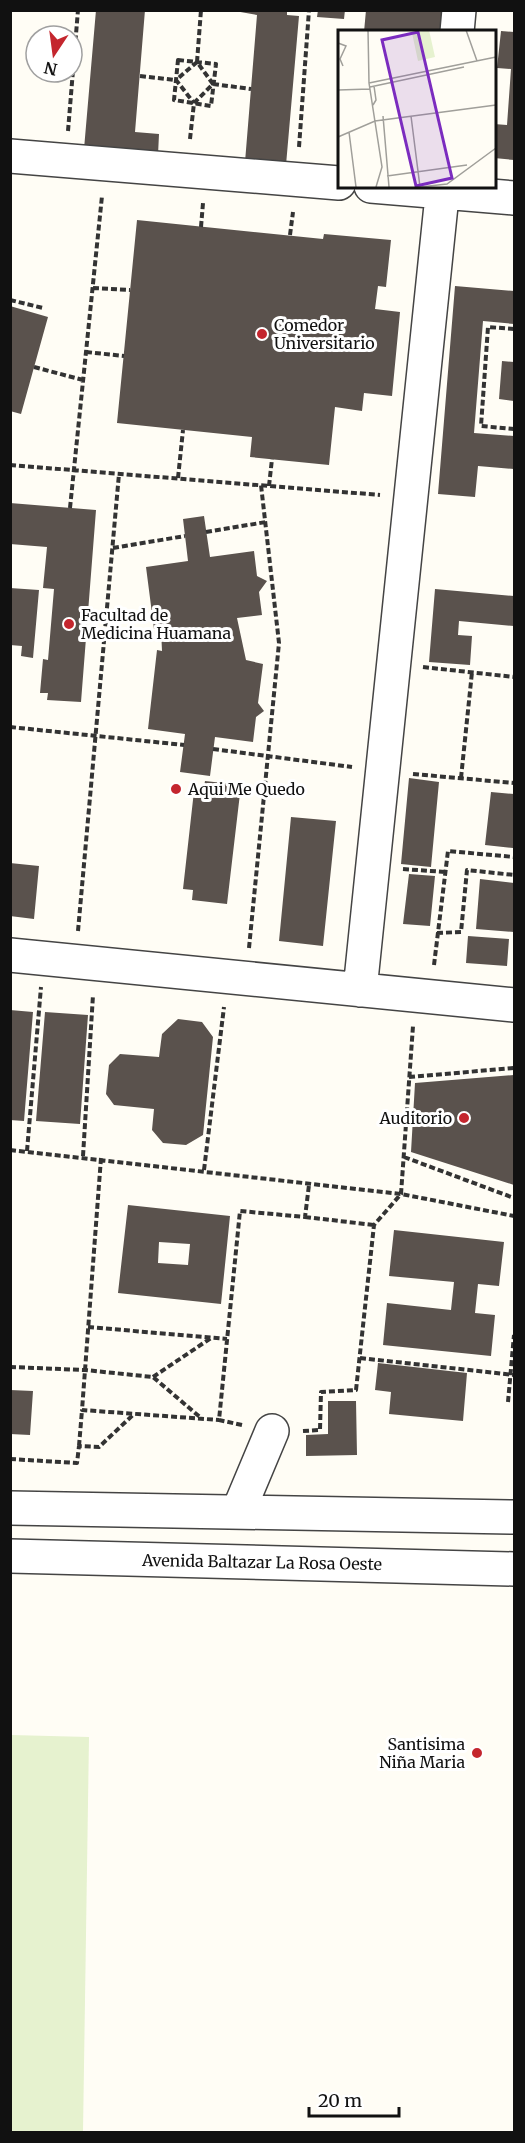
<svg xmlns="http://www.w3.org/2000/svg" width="525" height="2143" font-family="Merriweather,serif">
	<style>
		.pitch { fill: #e6f2cf }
		.building { fill: #5a524d; fill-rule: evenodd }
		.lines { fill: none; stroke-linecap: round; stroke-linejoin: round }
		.minor-casing { stroke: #444; stroke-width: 36 }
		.path { stroke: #333; stroke-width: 4; stroke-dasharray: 6 3; stroke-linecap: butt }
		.minor { stroke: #fff; stroke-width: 33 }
		.poi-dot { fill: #c4262e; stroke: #fff; stroke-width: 2 }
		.labels { text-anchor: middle; stroke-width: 6; stroke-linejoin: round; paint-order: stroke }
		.poi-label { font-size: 16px; fill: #111; stroke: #fff; text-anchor: start }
		.street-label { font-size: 16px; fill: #111; stroke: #fff }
		.inset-road { fill: none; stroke: #a09f9a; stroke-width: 1.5 }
		.view { fill: #7b2cbf; fill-opacity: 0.15; stroke: #7b2cbf; stroke-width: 3 }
		.inset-edge { fill: none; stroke: #111; stroke-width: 3 }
	</style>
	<rect width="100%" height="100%" fill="#fffdf5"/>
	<path class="pitch" d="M11 1735 89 1737 83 2132H11Z"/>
	<path class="building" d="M96 10H145L135 132 159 134 158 155 84 149Z
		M229 10H287V15L299 16 286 165 245 162 257 15Z
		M318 10H345L344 19 317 17Z
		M366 10H442L440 32H364Z
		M501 31 514 32V160L494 158V124L507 125 511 69 497 68Z
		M137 220 323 239 324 234 391 240 386 287 378 286 375 309 400 312 392 396 364 393 362 411 335 407 329 465 250 457 252 437 117 423Z
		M455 286 514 291V324L483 321 474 433 514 436V469L478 466 475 497 438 494Z
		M10 306 48 317 21 414 10 411Z
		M502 361 514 362V401L499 399Z
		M10 503 96 510 81 702 47 700 48 693H40L43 659 48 660 54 589 43 588 47 547 10 544Z
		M204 516 210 557 254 551 257 576 267 581 259 592 262 615 237 618 246 660 263 664 258 703 264 711 256 717 253 742 215 737 210 776 180 772 185 734 148 729 157 650 162 651 161 629H154L146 567 188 561 183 519Z
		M10 588 39 590 33 658 21 656 22 646 10 645Z
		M435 589 514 596V626L459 621 458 635 472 636 470 665 429 662Z
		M409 778 439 782 431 867 401 864Z
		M205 781 241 785 227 904 192 900 193 890 183 889 194 791 203 792Z
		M491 792 514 794 513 848 485 845Z
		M291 817 336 821 323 946 279 941Z
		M10 863 39 866 34 919 10 916Z
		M409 874 435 876 430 926 403 924Z
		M480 879 514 883V932L476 929Z
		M468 936 509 939 507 966 466 963Z
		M10 1010 33 1012 24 1121 10 1120Z
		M45 1012 88 1015 80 1124 36 1121Z
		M178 1019 202 1022 213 1037 203 1135 186 1145 163 1143 152 1130 154 1109 114 1105 106 1094 109 1065 120 1054 159 1057 162 1034Z
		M514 1075V1185L411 1152 415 1083Z
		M128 1205 230 1216 221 1304 118 1293ZM159 1242 190 1244 188 1265 158 1263Z
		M394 1230 504 1242 499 1286 478 1284 475 1313 495 1315 491 1356 383 1345 387 1303 451 1310 454 1282 389 1276Z
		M378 1363 467 1373 463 1421 389 1414 391 1392 375 1390Z
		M10 1390 33 1391 30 1435 10 1434Z
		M328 1401H356L357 1455 306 1456V1435L328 1434Z"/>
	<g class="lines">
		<defs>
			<path id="minor" d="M457 32 459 10
				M10 156 339 183
				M371 186 514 198
				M10 955 514 1005
				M360 990 443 186
				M10 1508 514 1517
				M238 1512 272 1431
				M10 1556 514 1569"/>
		</defs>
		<use href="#minor" class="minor-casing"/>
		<path class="path" d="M178 60 216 64 211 106 174 100Z
			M197 62 201 10
			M140 76 176 80
			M213 84 251 89
			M68 131 78 10
			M190 139 194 103 213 84 197 62 176 80 194 103
			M299 147 309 10
			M201 227 203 203
			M290 235 293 212
			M93 288 130 290
			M10 300 43 308
			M514 329 488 327 481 426 514 429
			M86 352 124 356
			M34 367 83 380
			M10 465 380 495
			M178 478 183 430
			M269 486 272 459
			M70 508 102 196
			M206 532 266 522
			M113 548 185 536
			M423 667 514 677
			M10 727 184 745
			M213 749 352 767
			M413 774 514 783
			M461 778 472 672
			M403 869 445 872
			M78 931 119 474
			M437 933 461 932 467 870 514 875
			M249 948 279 643 261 485
			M434 965 448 851 514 857
			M409 1077 514 1068
			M10 1150 401 1194 514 1216
			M27 1151 41 987
			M83 1156 93 995
			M404 1157 514 1198
			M101 1158 82 1410 219 1420
			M204 1170 224 1007
			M305 1217 374 1225
			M88 1327 227 1339
			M360 1358 514 1375
			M10 1367 85 1370 153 1377 201 1418
			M153 1377 211 1338
			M508 1402 514 1335
			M242 1425 219 1420 240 1211 305 1217 309 1185
			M303 1431 320 1430 321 1392 356 1390 374 1225 401 1194 413 1026
			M79 1446 82 1410
			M10 1459 77 1463 79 1446 99 1447 134 1414"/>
		<use href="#minor" class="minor"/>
	</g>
	<g class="poi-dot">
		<circle cx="262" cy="334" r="6"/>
		<circle cx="69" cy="624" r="6"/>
		<circle cx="176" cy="789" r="6"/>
		<circle cx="464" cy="1118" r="6"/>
		<circle cx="477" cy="1753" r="6"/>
	</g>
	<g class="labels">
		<g class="poi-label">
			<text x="274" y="331">Comedor<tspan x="274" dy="18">Universitario</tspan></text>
			<text x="81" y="621">Facultad de<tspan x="81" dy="18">Medicina Huamana</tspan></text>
			<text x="188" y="795">Aqui Me Quedo</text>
			<text x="452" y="1124" text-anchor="end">Auditorio</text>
			<text x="465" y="1750" text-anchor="end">Santisima<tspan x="465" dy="18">Niña Maria</tspan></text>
		</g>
		<g class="street-label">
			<text transform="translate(262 1562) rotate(1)" y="6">Avenida Baltazar La Rosa Oeste</text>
		</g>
	</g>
	<g transform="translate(338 30)">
		<rect width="158" height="158" fill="#fffdf5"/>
		<path d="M91 0 97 27 80 31 74 3Z" fill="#e6f2cf"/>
		<path class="inset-road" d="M30 0 31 53 44 137 38 157M128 0 139 31M0 13 8 16 2 29 5 36M31 53 158 27M32 57 126 37M0 60 32 59M35 75 38 70 36 56M45 86 51 157M73 86 82 157M11 102 18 157M0 107 37 91 158 75M49 146 129 135M82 157 109 154 158 118"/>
		<path class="view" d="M80 2 114 148 78 156 44 10Z"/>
		<rect width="158" height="158" class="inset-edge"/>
	</g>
	<rect width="525" height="2143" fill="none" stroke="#111111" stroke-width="24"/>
	<g transform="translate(54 54) rotate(193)"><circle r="28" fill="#ffffff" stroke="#a0a0a0" stroke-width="1.5"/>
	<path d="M0-4.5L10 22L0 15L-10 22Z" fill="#c4262e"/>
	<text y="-9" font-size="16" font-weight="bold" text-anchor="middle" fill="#111111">N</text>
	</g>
	<path d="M309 2107v9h90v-9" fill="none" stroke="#111111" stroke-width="3"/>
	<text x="318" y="2107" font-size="18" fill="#111111" stroke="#ffffff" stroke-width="4.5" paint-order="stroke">20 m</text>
</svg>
